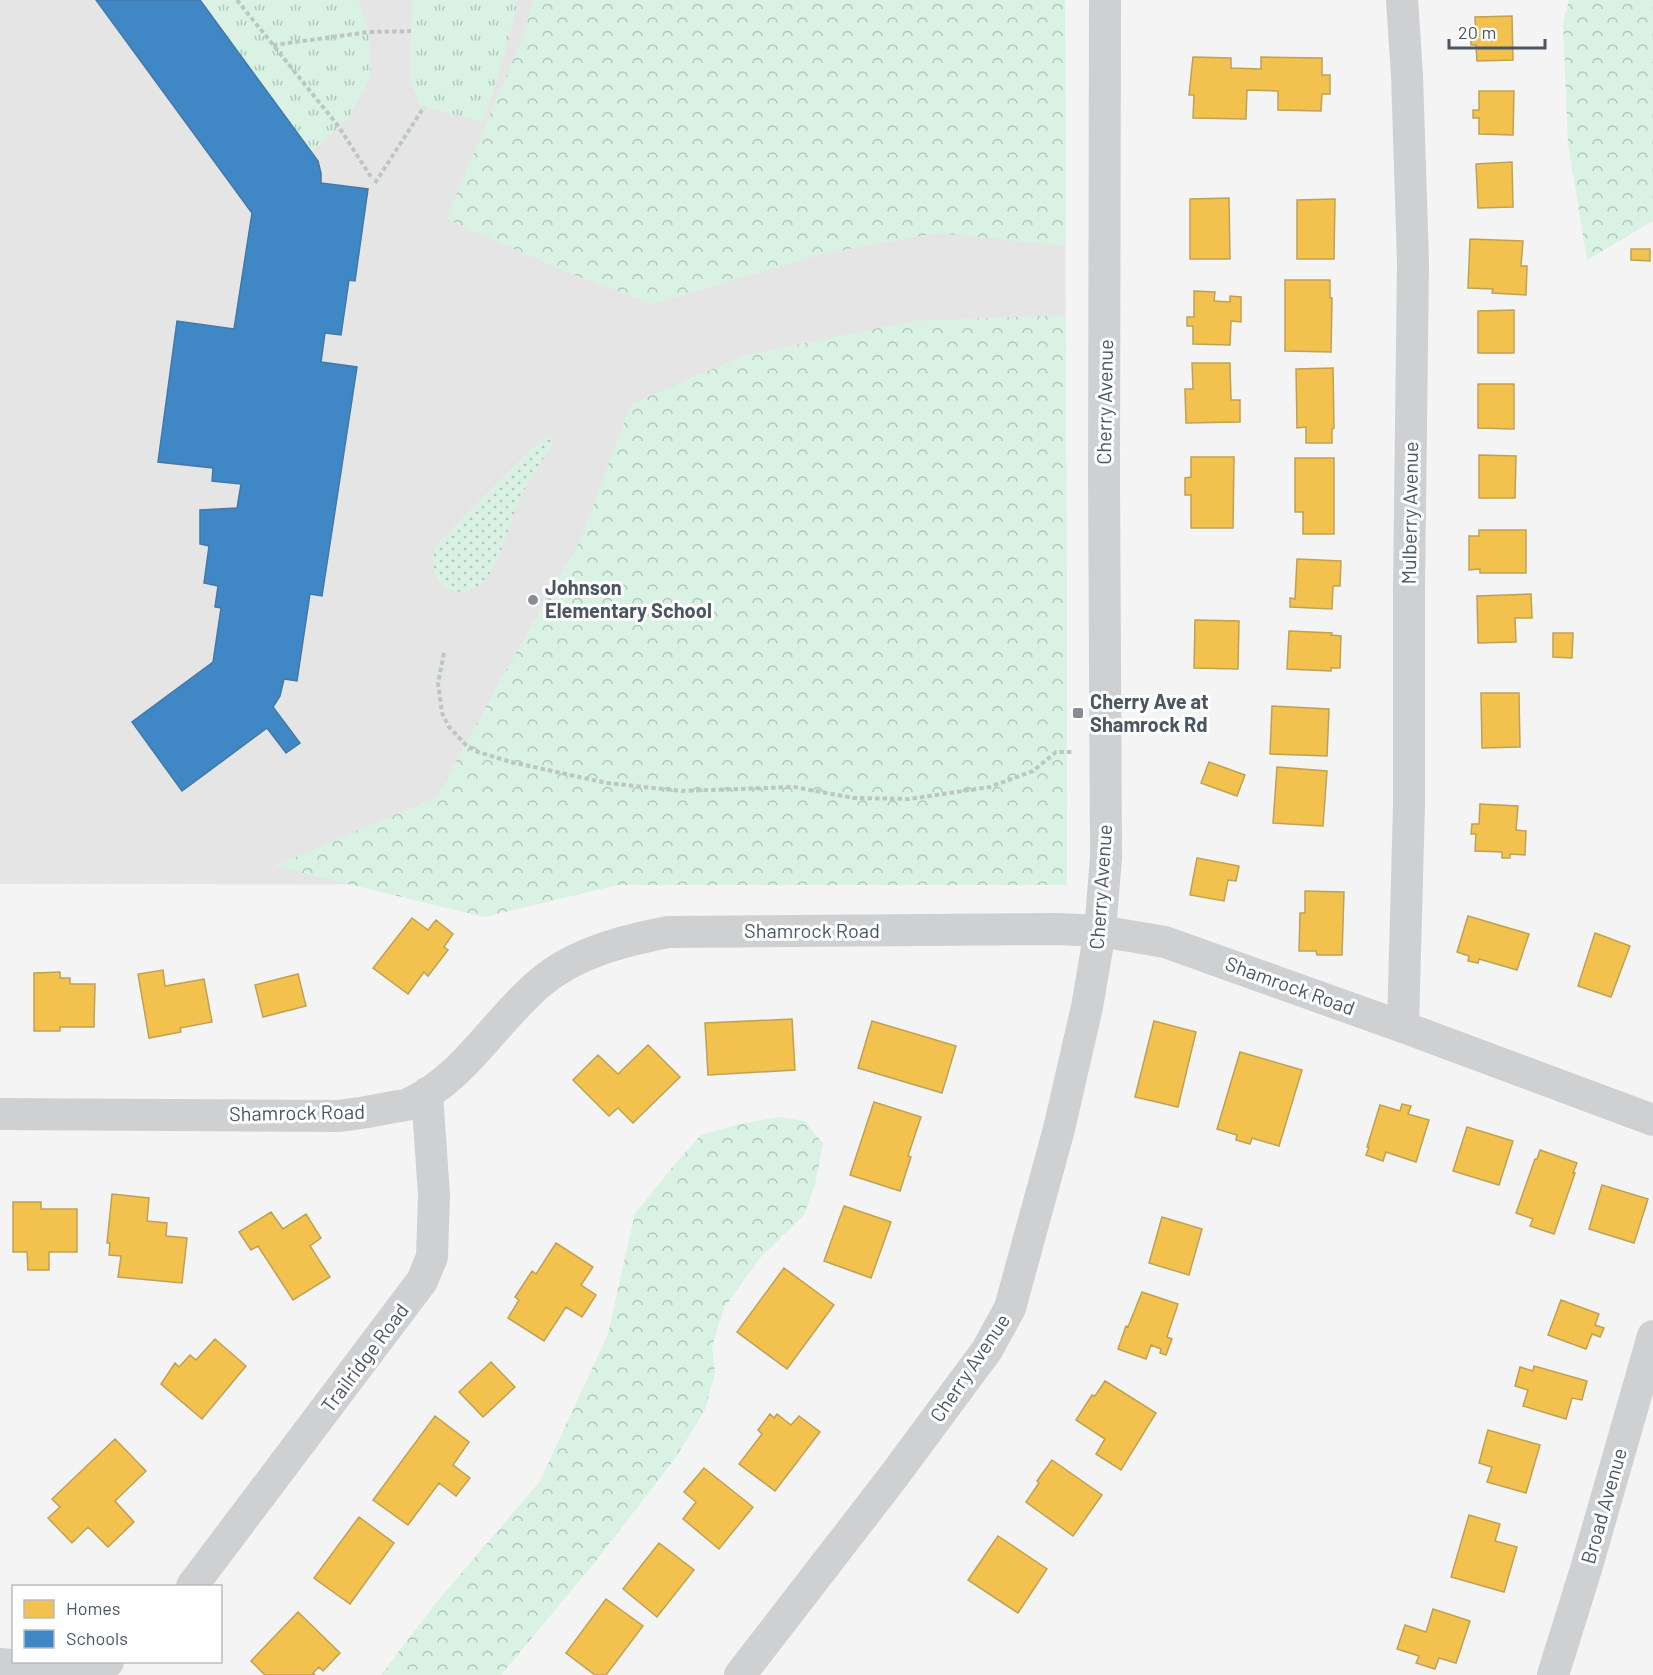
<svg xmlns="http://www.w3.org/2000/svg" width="1653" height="1675" font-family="Barlow,sans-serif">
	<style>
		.education { fill: #e6e5e6 }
		.grass { fill: url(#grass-dots) }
		.forest { fill: url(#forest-crowns) }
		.park { fill: url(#park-tufts) }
		.homes { fill: #f2c14e; stroke: #c0a154; stroke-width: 1.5 }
		.schools { fill: #3f88c5; stroke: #4279a7; stroke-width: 1.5 }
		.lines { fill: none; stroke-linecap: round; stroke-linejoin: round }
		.path { stroke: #bcc7c4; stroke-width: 4; stroke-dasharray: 4.5 3; stroke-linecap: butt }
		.minor { stroke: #ced0d2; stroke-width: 32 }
		.poi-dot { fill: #868d94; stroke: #fff; stroke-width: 2 }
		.labels { text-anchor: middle; stroke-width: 6; stroke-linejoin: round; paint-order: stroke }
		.street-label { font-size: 20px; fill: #4a5661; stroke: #fff }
		.poi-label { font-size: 20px; font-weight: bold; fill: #4a5661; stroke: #fff; text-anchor: start }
	</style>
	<defs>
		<pattern id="grass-dots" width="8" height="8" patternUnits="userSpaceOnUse" patternTransform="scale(1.5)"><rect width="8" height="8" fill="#d9f2e3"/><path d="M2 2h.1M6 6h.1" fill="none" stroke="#b2c7bb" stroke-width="1.8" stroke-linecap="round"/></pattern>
		<pattern id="forest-crowns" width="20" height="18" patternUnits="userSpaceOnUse" patternTransform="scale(1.5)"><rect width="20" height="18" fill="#d9f2e3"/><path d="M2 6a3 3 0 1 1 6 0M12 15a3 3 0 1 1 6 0" fill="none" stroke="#b2c7bb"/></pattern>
		<pattern id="park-tufts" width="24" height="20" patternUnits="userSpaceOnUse" patternTransform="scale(1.5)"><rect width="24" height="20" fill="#d9f2e3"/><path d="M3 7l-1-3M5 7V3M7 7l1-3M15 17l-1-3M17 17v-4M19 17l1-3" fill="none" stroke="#b2c7bb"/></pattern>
	</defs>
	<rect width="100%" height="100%" fill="#f4f4f4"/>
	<path class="education" d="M0 0H1065L1067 885 0 884Z"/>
	<path class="grass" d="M551 436 554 439 552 445C542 461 532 476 523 492 510 516 499 578 474 589 443 601 424 570 437 544L530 450Z"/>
	<path class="forest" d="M533 0H1065L1066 246 937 233 822 254 653 304 564 271 446 219 523 36Z
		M1569 0H1653V221L1587 260 1568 144 1563 23Z
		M1066 315 1067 885H618L484 917 274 866 437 797 501 679 579 543 631 404 743 356 913 321Z
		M780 1117 805 1121 823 1144 815 1185 804 1215 760 1258 724 1308 712 1347 715 1373 705 1410 674 1460 595 1562 501 1675H381L436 1603 540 1481 608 1334 635 1213 676 1163 701 1135 739 1124Z"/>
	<path class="park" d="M200 0H358L369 32 371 77 348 118 314 150 308 148Z
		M412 0H518L505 54 483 122 421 106 410 82Z"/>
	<path class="homes" d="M1512 16 1513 60 1477 61 1476 45H1471V38L1476 37 1475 17Z
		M1193 57 1231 58V68L1261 69V57L1322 58V75H1330V94H1322L1321 111 1278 110V91L1247 90 1246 119 1193 118 1194 95H1189Z
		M1479 91H1514L1513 135 1479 134V118H1473V110H1479Z
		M1512 162 1513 207 1478 208 1476 164Z
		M1229 198 1230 259H1190V199Z
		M1335 199 1334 259H1297V200Z
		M1470 239 1523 241 1521 266H1527L1526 295 1492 293 1493 289 1468 288Z
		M1631 249H1650V261L1631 260Z
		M1285 280H1330V298H1332L1331 352 1285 351Z
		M1194 291 1215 292 1214 301 1230 302V296L1241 297V322L1231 321 1230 345 1193 344V326H1187V317H1194Z
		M1514 310V353H1478V311Z
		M1192 363H1230L1231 400H1240V422L1186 423 1185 389H1193Z
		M1333 368 1334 428 1332 429V443H1306V427L1297 428 1296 369Z
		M1478 384H1514V429L1478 428Z
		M1479 455 1516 456 1515 498H1479Z
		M1191 457H1234L1233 528H1191V495H1185V478L1191 477Z
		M1295 458H1334V534H1303V512H1295Z
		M1479 530H1526V573H1480V569L1469 570V536H1479Z
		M1297 559 1341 561 1340 586H1333L1332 609 1290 607V598L1295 599Z
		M1531 594 1532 618H1515L1516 642 1478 643 1477 596Z
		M1195 620 1239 621 1238 669 1194 668Z
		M1289 631 1332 633 1331 635 1341 636 1340 668H1331V671L1287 669Z
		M1553 633H1573L1572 658 1553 657Z
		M1481 693H1519L1520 747 1482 748Z
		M1272 706 1329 709 1327 756 1270 754Z
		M1209 762 1245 775 1237 796 1201 783Z
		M1277 767 1327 771 1323 826 1273 823Z
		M1480 804 1518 806 1516 830 1526 831 1525 855 1510 854V858H1502V852L1475 851 1476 834H1471L1472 824H1479Z
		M1197 858 1239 866 1236 881 1228 880 1224 901 1190 895Z
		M1305 891 1344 892 1342 955H1317L1316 951H1299L1300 913H1305Z
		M1468 916 1529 934 1517 970 1479 959 1478 963 1468 961 1469 956 1457 952Z
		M412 918 428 930 436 920 453 934 444 947 448 950 428 976 424 972 408 994 373 968Z
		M1595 933 1630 946 1611 997 1578 986Z
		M163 970 165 986 204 979 212 1022 180 1028 181 1032 149 1038 138 974Z
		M60 972V978H70V984H95L94 1027H60V1031H34V973Z
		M298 974 306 1006 263 1017 255 985Z
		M792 1019 795 1070 708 1075 705 1023Z
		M872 1021 956 1046 942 1093 858 1068Z
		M1154 1021 1196 1032 1178 1107 1135 1097Z
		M648 1045 680 1077 633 1123 618 1108 609 1116 573 1080 598 1055 618 1074Z
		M1240 1052 1302 1070 1279 1146 1252 1138 1250 1144 1236 1140 1237 1135 1217 1129Z
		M874 1102 921 1117 908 1156 911 1157 900 1191 850 1175Z
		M1402 1104 1411 1106 1408 1114 1429 1120 1416 1162 1386 1152 1383 1161 1366 1155 1369 1147H1367L1380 1105 1400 1111Z
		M1467 1127 1513 1141 1499 1185 1453 1171Z
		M1540 1150 1577 1163 1573 1173H1575L1554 1234 1530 1226 1533 1219 1516 1213 1535 1159H1537Z
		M1602 1185 1648 1199 1634 1243 1589 1229Z
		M112 1194 149 1198 147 1221 167 1223 166 1236 187 1238 182 1283 118 1277 121 1256 109 1255 110 1243H107Z
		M13 1202H41V1209H77V1252H49V1270H28L27 1252H13Z
		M844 1206 891 1222 871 1278 824 1261Z
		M271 1212 283 1229 306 1214 321 1238 310 1246 330 1277 293 1300 258 1246 251 1250 239 1232Z
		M1162 1217 1202 1229 1189 1275 1149 1263Z
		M556 1243 593 1267 581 1285 596 1295 582 1317 566 1307 544 1341 508 1318 519 1300 515 1297 532 1271 536 1274Z
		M784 1268 834 1305 787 1369 737 1332Z
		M1142 1292 1178 1304 1167 1337 1172 1339 1166 1355 1160 1353 1161 1349 1151 1345 1146 1359 1118 1349 1126 1326 1128 1327Z
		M1561 1300 1599 1314 1595 1325 1604 1328 1600 1337 1592 1334 1586 1349 1548 1335Z
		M215 1339 246 1366 202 1419 161 1384 175 1363 179 1367 190 1355 196 1360Z
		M491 1362 515 1387 483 1417 459 1392Z
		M1534 1366 1587 1381 1582 1400 1572 1398 1566 1419 1523 1406 1528 1390 1515 1386 1520 1367 1533 1371Z
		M1105 1381 1156 1413 1121 1470 1096 1454 1105 1439 1076 1420 1092 1395 1095 1396Z
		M770 1414 774 1418 777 1414 791 1425 799 1416 820 1432 775 1491 739 1464 762 1434 758 1430Z
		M435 1416 469 1442 453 1465 470 1478 456 1496 439 1483 408 1525 373 1500Z
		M1488 1430 1540 1445 1526 1493 1487 1482 1492 1467 1479 1463Z
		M115 1439 146 1471 115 1501 134 1522 108 1547 88 1527 72 1543 48 1518 60 1507 52 1499Z
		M1052 1460 1102 1495 1073 1536 1026 1502 1039 1483 1037 1481Z
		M704 1468 753 1507 719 1549 683 1519 696 1502 684 1492Z
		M1469 1515 1500 1524 1495 1541 1517 1547 1504 1592 1451 1577Z
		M359 1517 394 1543 350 1604 314 1578Z
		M998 1536 1047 1569 1018 1613 968 1580Z
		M659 1543 694 1570 657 1617 623 1589Z
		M606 1599 643 1626 606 1675H595L566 1653Z
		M1433 1609 1470 1621 1456 1663 1439 1658 1435 1669 1416 1663 1419 1656 1397 1649 1405 1625 1426 1632Z
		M298 1612 340 1653 323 1671 319 1667 313 1673 315 1675H265L251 1661Z"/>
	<path class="schools" d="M96 0H200L318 161 321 173V183L368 189 355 281 349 280 341 335 325 333 321 362 357 367 322 596 310 594 297 681 284 679 280 696 273 707 300 743 286 753 267 728 182 791 132 722 213 662 221 608 215 607 218 586 204 583 209 546 200 544V510L237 508 241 484 212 481 213 468 158 462 177 321 234 329 252 213Z"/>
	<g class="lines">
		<path class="path" d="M237 0 339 127 371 177
			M273 45 369 32 411 31
			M375 183 424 107
			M444 653 438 683 442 713 449 727 467 746 478 752 511 762 607 783 682 791 794 787 854 798 909 799 990 787 1033 771 1056 752H1073"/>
		<path class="minor" d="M1402 0 1407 75 1413 262 1409 589V805L1403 1027
			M0 1114 338 1116C357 1114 374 1111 393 1107 397 1106 402 1106 406 1105 463 1081 495 1020 541 982 577 952 623 941 668 932L1058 929 1100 931 1165 942 1403 1027 1653 1120
			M192 1586 422 1281 432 1257 434 1195 427 1093
			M0 1664 70 1670 108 1662
			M740 1675 893 1477 987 1350 1010 1308 1059 1129 1087 1007 1100 931 1106 858 1104 476 1105 0
			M1553 1675 1586 1569 1653 1336"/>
	</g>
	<g class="poi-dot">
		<circle cx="533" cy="600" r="6"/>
		<rect x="1072" y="707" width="12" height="12" rx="3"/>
	</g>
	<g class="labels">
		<g class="street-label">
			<text transform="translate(1105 402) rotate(-89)" y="7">Cherry Avenue</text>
			<text transform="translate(1410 513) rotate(-89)" y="7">Mulberry Avenue</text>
			<text transform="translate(1101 887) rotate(-86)" y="7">Cherry Avenue</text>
			<text x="812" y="938">Shamrock Road</text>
			<text transform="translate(1290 986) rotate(20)" y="7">Shamrock Road</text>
			<text transform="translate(297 1113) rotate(-1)" y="7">Shamrock Road</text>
			<text transform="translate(365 1358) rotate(-53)" y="7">Trailridge Road</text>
			<text transform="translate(970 1368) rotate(-56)" y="7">Cherry Avenue</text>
			<text transform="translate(1604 1506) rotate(-74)" y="7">Broad Avenue</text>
		</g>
		<g class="poi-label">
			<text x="545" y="595">Johnson<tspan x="545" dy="23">Elementary School</tspan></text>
			<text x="1090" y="709">Cherry Ave at<tspan x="1090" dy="23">Shamrock Rd</tspan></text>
		</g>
	</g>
	<rect x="12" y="1585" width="210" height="78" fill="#ffffff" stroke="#b7bbc0" stroke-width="1.5"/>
	<rect x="24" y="1600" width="30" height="18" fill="#f2c14e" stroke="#b7bbc0" stroke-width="1.5"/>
	<text x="66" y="1615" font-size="18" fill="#4a5661">Homes</text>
	<rect x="24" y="1630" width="30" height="18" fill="#3f88c5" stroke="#b7bbc0" stroke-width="1.5"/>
	<text x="66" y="1645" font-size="18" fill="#4a5661">Schools</text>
	<path d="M1449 39v9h96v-9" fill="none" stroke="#4a5661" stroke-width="3"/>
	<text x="1458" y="39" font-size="18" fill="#4a5661" stroke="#ffffff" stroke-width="4.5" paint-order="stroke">20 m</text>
</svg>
